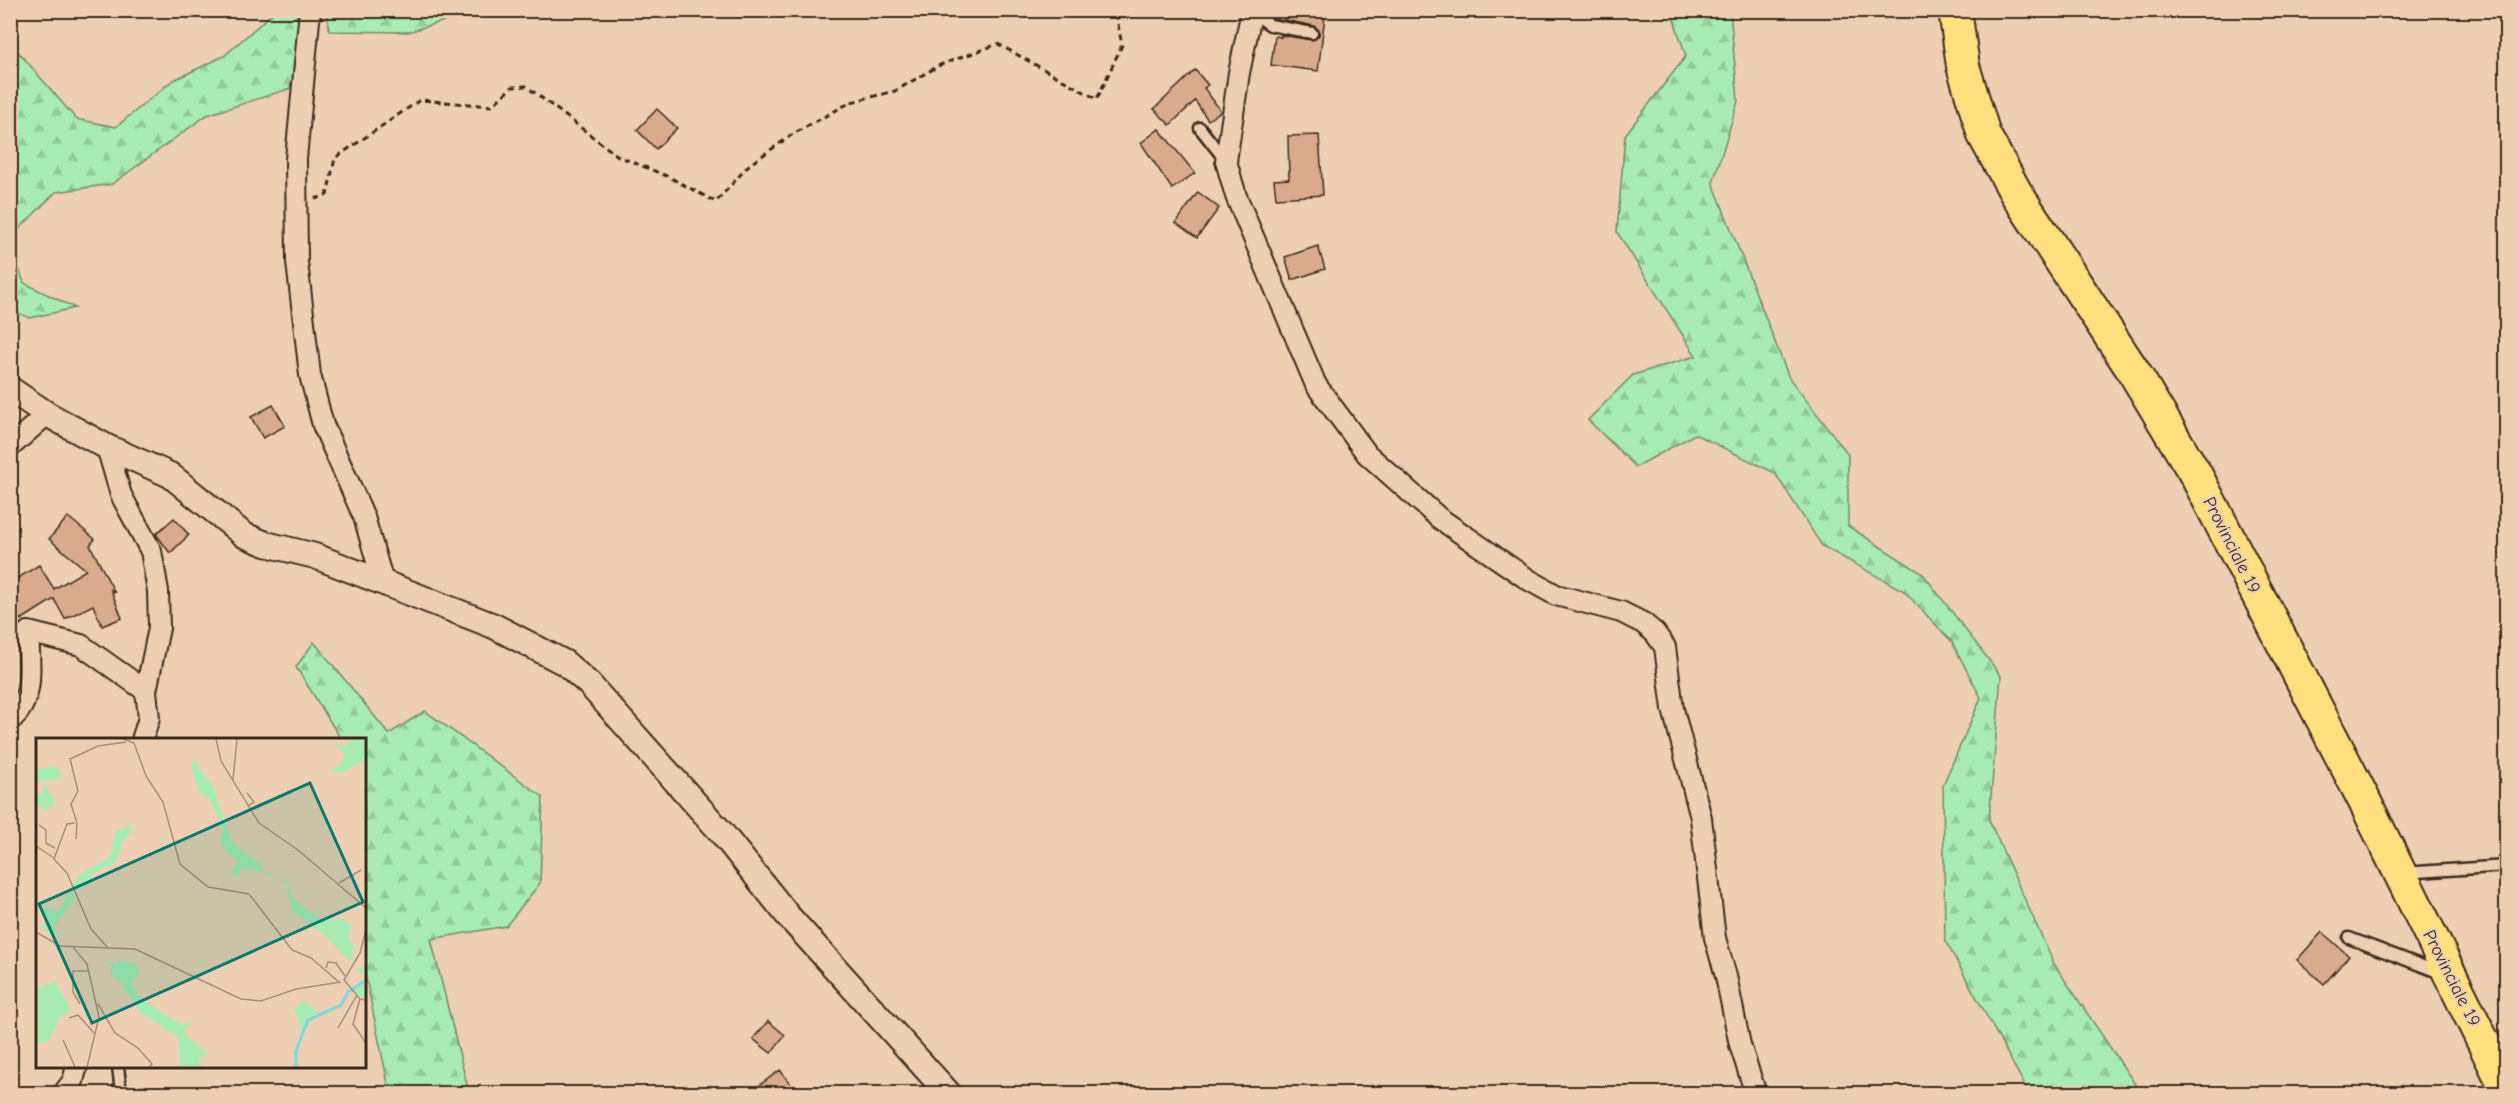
<svg xmlns="http://www.w3.org/2000/svg" width="2517" height="1104" font-family="'Comic Neue',sans-serif">
	<style>
		.forest { fill: url(#forest-firs); stroke: #728a6a; stroke-width: 1.5 }
		.building { fill: #daaa8d; stroke: #3b2a1e; stroke-width: 1.5 }
		.lines { fill: none; stroke-linecap: round; stroke-linejoin: round }
		.service-casing { stroke: #3b2a1e; stroke-width: 15 }
		.minor-casing { stroke: #3b2a1e; stroke-width: 24 }
		.tertiary-casing { stroke: #3b2a1e; stroke-width: 28 }
		.primary-casing { stroke: #3b2a1e; stroke-width: 36 }
		.path { stroke: #3b2a1e; stroke-width: 3; stroke-dasharray: 6 4.5; stroke-linecap: butt }
		.service { stroke: #edd0b3; stroke-width: 10 }
		.minor { stroke: #edd0b3; stroke-width: 20 }
		.tertiary { stroke: #edd0b3; stroke-width: 24 }
		.primary { stroke: #ffdf80; stroke-width: 32 }
		.labels { text-anchor: middle; stroke-width: 4.5; stroke-linejoin: round; paint-order: stroke }
		.street-label { font-size: 18px; fill: #3b2a1e; stroke: #edd0b3 }
		.inset-river { fill: none; stroke: #84d6db; stroke-width: 3 }
		.inset-road { fill: none; stroke: #a68e77; stroke-width: 1.5 }
		.view { fill: #0f766e; fill-opacity: 0.15; stroke: #0f766e; stroke-width: 3 }
		.inset-edge { fill: none; stroke: #3b2a1e; stroke-width: 3 }
	</style>
	<defs>
		<pattern id="forest-firs" width="22" height="20" patternUnits="userSpaceOnUse" patternTransform="scale(1.5)"><rect width="22" height="20" fill="#a9ebb5"/><path d="M5 1l3.5 6h-7zM16 11l3.5 6h-7z" fill="#92ca9b"/></pattern>
	</defs>
	<rect width="100%" height="100%" fill="#edd0b3"/>
	<filter id="ink" filterUnits="userSpaceOnUse"><feTurbulence type="fractalNoise" baseFrequency=".0167" numOctaves="2"/><feDisplacementMap in="SourceGraphic" scale="12" xChannelSelector="R" yChannelSelector="G"/><feConvolveMatrix kernelMatrix="1 2 1 2 8 2 1 2 1" color-interpolation-filters="sRGB"/></filter>
	<g filter="url(#ink)">
		<path class="forest" d="M275 11H295L306 47 289 89 207 115 112 184 56 192 11 237 10 42 76 119 116 127 172 81 224 56Z
			M327 11V10L466 11 461 16 408 32 329 31Z
			M1671 11H1730L1738 101 1713 183 1789 378 1848 454V526L1923 574 2001 676 1989 820 2054 964 2141 1093H2029L1945 940 1943 785 1981 698 1952 642 1904 591 1822 546 1775 473 1695 434 1636 467 1588 420 1633 375 1696 356 1617 232 1625 135 1686 56Z
			M11 245 24 283 75 308 30 318 11 310Z
			M314 642 389 734 425 711 543 797 540 883 506 926 431 939 469 1093H390L365 974 364 740 341 739 296 667Z"/>
		<path class="building" d="M1286 10 1325 16 1318 71 1271 65 1275 36 1281 37V35L1311 40 1319 35V30L1314 26 1284 20Z
			M1195 70 1208 85 1204 88 1221 111 1208 120 1195 101 1170 125 1154 109Z
			M657 109 677 128 656 149 637 130Z
			M1159 129 1195 173 1172 189 1141 143Z
			M1319 135 1323 195 1276 198 1274 180 1289 179 1288 136Z
			M1198 192 1219 208 1197 238 1176 223Z
			M1318 246 1325 269 1292 280 1285 257Z
			M273 405 285 426 263 438 251 417Z
			M68 517 95 539 90 545 115 593 111 590 122 618 102 626 93 605 65 619 54 599 21 620 10 604V583L39 565 54 589 86 570 49 539Z
			M174 518 189 535 170 553 156 534Z
			M2322 932 2349 956 2324 984 2297 960Z
			M768 1021 785 1035 771 1053 753 1039Z
			M780 1070 798 1094H767L760 1085Z"/>
		<g class="lines">
			<defs>
				<path id="service" d="M1252 12 1270 25 1312 33
					M1200 128 1226 161
					M2403 873 2506 866
					M2349 938 2441 973
					M118 1066 121 1094"/>
				<path id="minor" d="M310 10 296 159 297 262 310 375 323 425 364 517 383 582
					M1252 10 1239 73 1226 161 1236 196 1316 385 1367 454 1439 518 1529 580 1556 595 1621 612 1643 623 1655 633 1665 647 1673 709 1701 818 1715 938 1726 976 1740 1045 1756 1094
					M10 447 47 414
					M107 447 121 495 151 551 158 591 159 628 146 691 149 718 142 740
					M10 720C36 701 29 660 28 632L81 645 146 691
					M63 1094 73 1081 77 1066"/>
				<path id="tertiary" d="M10 389 47 414 107 447 170 475 244 535 266 544 315 556 494 626 565 663 589 684 721 832 789 917 949 1094"/>
				<path id="primary" d="M1955 10 1963 66 1984 135 2016 193 2134 372 2196 475 2363 798 2506 1088"/>
			</defs>
			<use href="#service" class="service-casing"/>
			<use href="#minor" class="minor-casing"/>
			<use href="#tertiary" class="tertiary-casing"/>
			<use href="#primary" class="primary-casing"/>
			<path class="path" d="M315 199 327 195 335 158 420 100 492 106 512 87 526 86 618 156 669 177 716 202 749 165 793 134 851 102 895 91 940 65 998 44 1097 99 1122 45 1115 10"/>
			<use href="#service" class="service"/>
			<use href="#minor" class="minor"/>
			<use href="#tertiary" class="tertiary"/>
			<use href="#primary" class="primary"/>
		</g>
	</g>
	<g class="labels">
		<g class="street-label">
			<text transform="translate(2232 545) rotate(63)" y="6">Provinciale 19</text>
			<text transform="translate(2452 978) rotate(63)" y="6">Provinciale 19</text>
		</g>
	</g>
	<g transform="translate(36 738)">
		<rect width="330" height="330" fill="#edd0b3"/>
		<path d="M316 1H330V22L305 35 294 33 306 25 308 14 296 6 309 8ZM157 20 177 49 196 104 224 126 227 134 251 143 256 159 270 171 289 183 291 178 299 183 303 179 316 187 312 201 318 209 316 221 312 222 290 198 257 174 250 146 244 141 217 132 206 131 202 138 194 135 202 123 188 113 184 103 187 91 174 62 163 54 156 32ZM19 28 25 34 23 41 0 44V32ZM10 45 13 56 19 60 18 67 10 72 0 66V55L5 57ZM93 86 96 93 87 104 79 126 57 135 54 146 40 153 37 147 43 137 74 119 80 92H86ZM34 152 39 162 16 191 26 195 12 198V194L4 189 11 184 0 166 22 174ZM68 220 80 226 83 222 100 226 104 235 95 246 106 261 147 288 157 281 148 295 172 316 162 321 167 329 144 328 143 300 104 274 82 241 75 239V229ZM330 229V259H324L315 250 327 242 328 236 320 231ZM19 243 35 272 23 280 13 303 0 306V250ZM269 263 281 275 293 271V275L279 279 268 292 262 311 259 312 261 322H258V311L262 309 265 292 258 270Z" fill="#a9ebb5"/>
		<path class="inset-river" d="M260 329V313L272 282 305 267 312 254 330 242"/>
		<path class="inset-road" d="M88 1 98 5 110 38 127 64 144 126 172 149 213 156 256 212 275 220 304 245M180 1 185 23 223 85 262 112 330 170M197 42 201 1M211 55 218 64 212 68M39 85 31 86 18 121 31 135 55 191 72 210M3 87 10 92V105L19 110M40 101 41 85 35 66 42 53 34 21 62 8 90 4M0 108 18 120M303 145 325 132M330 192 324 215 308 242 324 261 330 262M0 194 24 208 99 211 205 261 225 263 260 251 305 244M37 209 51 226 63 279 51 329M290 230 292 224 300 225 309 238M324 261 317 286 330 305M44 266 37 254V233H52M62 266 79 295 102 310 116 326 113 329M33 280 42 277 58 295M302 290 321 257M27 302 39 329"/>
		<path class="view" d="M274 45 327 164 56 285 3 166Z"/>
		<rect width="330" height="330" class="inset-edge"/>
	</g>
	<rect width="2517" height="1104" fill="none" stroke="#edd0b3" stroke-width="36"/>
	<rect x="18" y="18" width="2481" height="1068" fill="none" stroke="#3b2a1e" stroke-width="2" filter="url(#ink)"/>
</svg>
